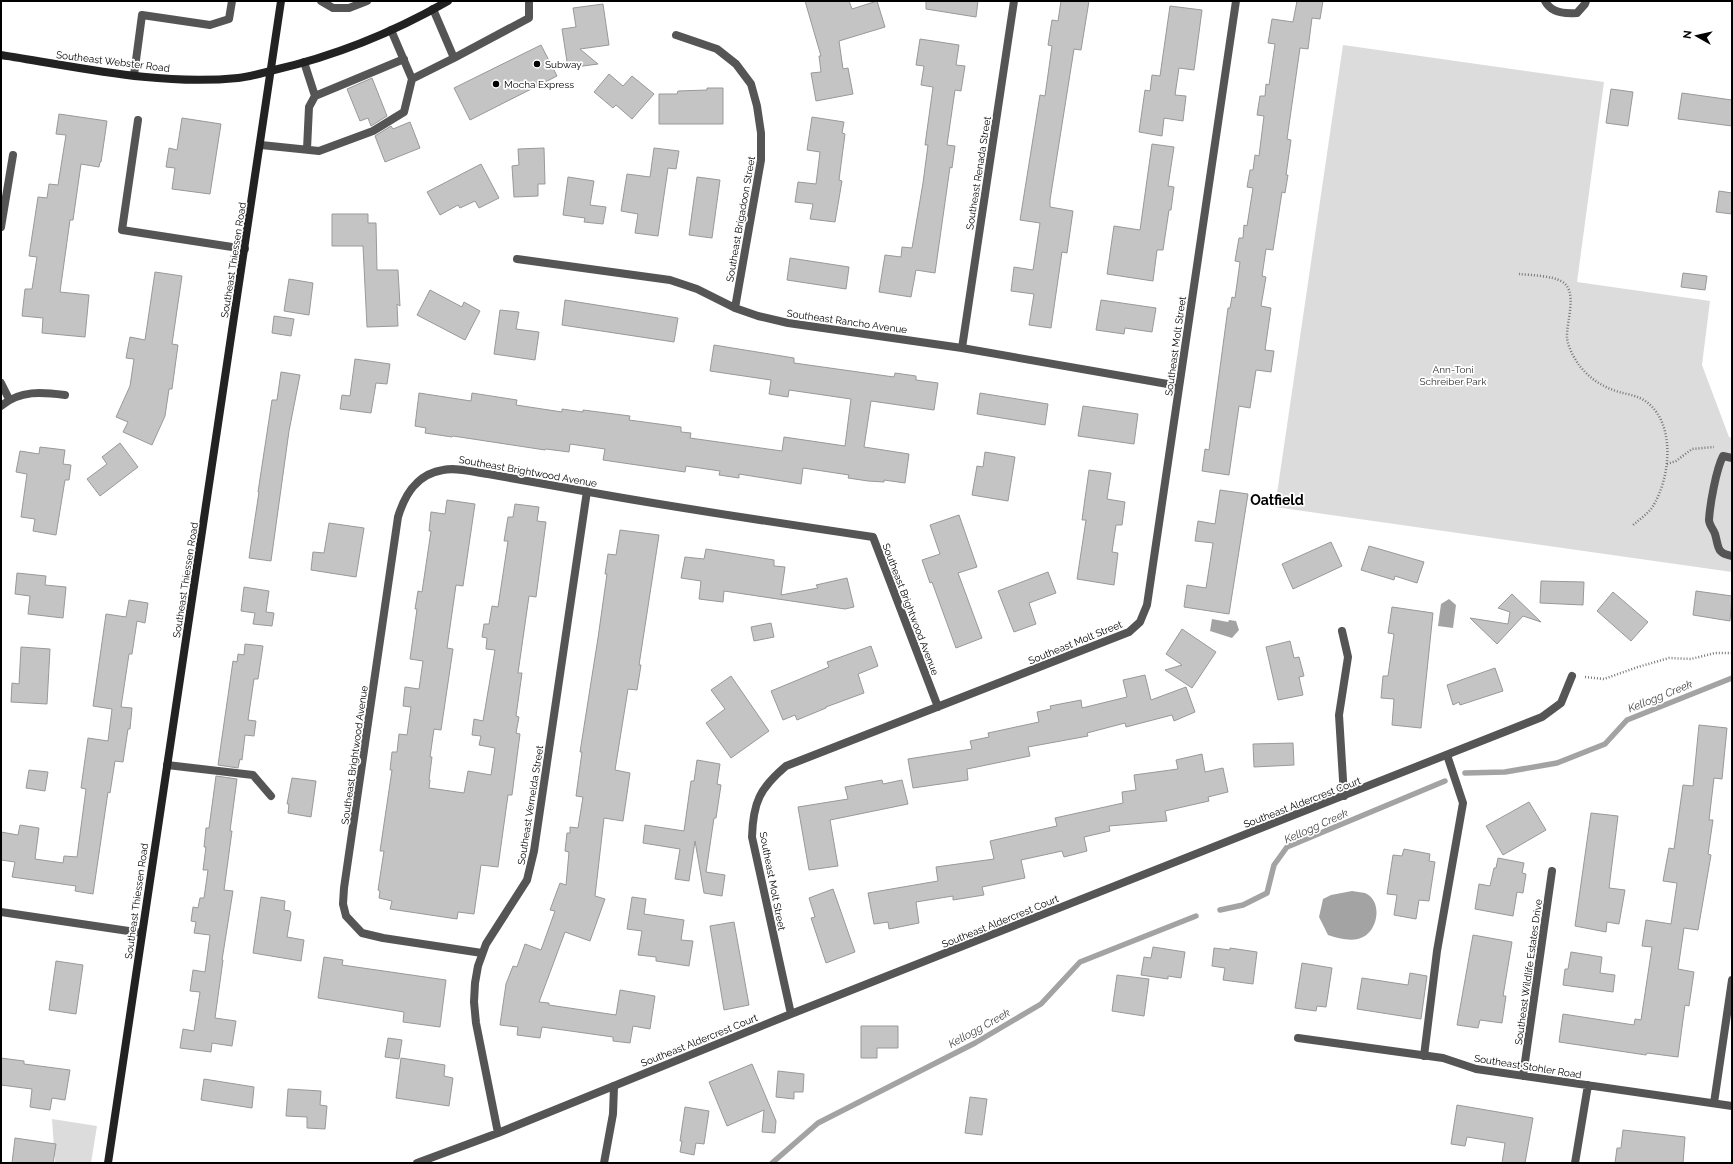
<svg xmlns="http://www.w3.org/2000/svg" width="1733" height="1164" font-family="Raleway,sans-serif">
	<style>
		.green { fill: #dcdcdc }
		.water { fill: #a3a3a3 }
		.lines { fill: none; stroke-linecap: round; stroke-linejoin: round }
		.stream { stroke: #a3a3a3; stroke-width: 5.5 }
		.building { fill: #c4c4c4; stroke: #999 }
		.path { stroke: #777; stroke-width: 2.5; stroke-dasharray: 1 2; stroke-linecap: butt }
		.lane { stroke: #555; stroke-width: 8 }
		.street { stroke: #555; stroke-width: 8 }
		.secondary { stroke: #222; stroke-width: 8 }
		.poi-dot { fill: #000; stroke: #fff; stroke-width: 1.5 }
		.labels { text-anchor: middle; stroke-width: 3.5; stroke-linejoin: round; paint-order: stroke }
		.street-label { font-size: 10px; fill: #000; stroke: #fff }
		.poi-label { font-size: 10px; fill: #000; stroke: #fff; text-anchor: start }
		.park-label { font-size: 10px; fill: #333; stroke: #fff }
		.water-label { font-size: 11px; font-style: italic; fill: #444; stroke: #fff }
		.district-label { font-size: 14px; font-weight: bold; fill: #000; stroke: #fff }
	</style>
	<rect width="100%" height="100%" fill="#fff"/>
	<path class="green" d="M1343 45 1604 82 1577 282 1710 301 1702 365 1729 437 1732 438V572L1275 507Z
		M52 1119 97 1126 91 1163H55Z"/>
	<path class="water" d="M1449 599 1456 605 1453 628 1438 626 1441 604Z
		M1212 619 1228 622 1229 620 1236 621 1239 630 1232 638 1210 631Z
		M1352 891C1356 892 1361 892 1365 893 1384 901 1378 935 1358 939 1348 941 1337 938 1328 935L1319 917 1323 899 1331 895Z"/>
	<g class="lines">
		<path class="stream" d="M1465 773 1505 772 1557 763 1605 744 1627 720 1732 678
			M1220 910 1243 905 1267 893 1274 865 1287 847 1445 781
			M772 1163 818 1123 975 1043 1041 1004 1080 962 1196 916"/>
	</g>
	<path class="building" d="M805 1H849L852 9 877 1 885 27 839 41 843 69 848 68 853 94 816 101 811 73 821 72 819 56H821Z
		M926 1H978L976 17 926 9Z
		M1061 1H1089L1081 50 1074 49 1050 200V207L1073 211 1067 253 1062 252 1051 328 1029 325 1034 294 1011 291 1014 267 1033 270 1040 223 1020 220 1040 95 1045 96 1052 46 1048 45 1052 20 1058 21Z
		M1297 1H1323L1320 19 1312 18 1308 49 1300 48 1287 139 1291 140 1286 175H1288L1285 193 1282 192 1273 250 1266 249 1262 276 1266 277 1261 306 1271 308 1265 350 1274 351 1271 372 1256 370 1250 408 1239 406 1229 475 1202 471 1205 449 1209 450 1228 308H1230L1232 297 1235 298 1240 262 1235 261 1239 238H1243L1244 225 1247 226 1253 188 1247 187 1250 170H1253L1255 155 1259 156 1264 116 1257 115 1260 96H1265L1266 84 1269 85 1275 44 1268 43 1272 19 1293 22Z
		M603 4 609 45 580 49 598 64 568 68 562 29 576 27 573 8Z
		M1170 6 1202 10 1194 70 1179 68 1175 95 1186 96 1183 121 1164 118 1162 136 1139 132 1145 90 1150 91 1152 75 1160 76Z
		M920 39 959 45 956 65 965 66 961 91 955 90 947 145 955 146 952 168 950 167 935 273 916 270 911 297 879 292 885 255 901 257 902 247 912 248 923 183 928 145H925L933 87 921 85 924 66 916 65Z
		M541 45 557 76 470 120 454 88Z
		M609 74 623 86 632 76 654 94 632 119 616 105 613 108 594 92Z
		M372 78 387 116 371 126 368 118 360 121 347 89Z
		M707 88H723V124H659V94H677L678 91 707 90Z
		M1611 89 1633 92 1628 126 1606 123Z
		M1682 93 1732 100V126L1678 119Z
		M59 114 107 121 101 162H100L99 167 81 164 73 220H70L60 292 89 295 85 337 42 333 43 318 22 316 25 289H32L37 257 29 256 38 197 47 198 49 184 58 185 66 135 56 134Z
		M812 117 844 122 842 133 845 134 839 180 842 181 835 222 810 219 813 204 795 202 798 182 816 184 820 152 807 150Z
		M182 118 221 124 210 194 172 189 175 168 166 167 169 148 177 150Z
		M410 122 420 148 385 162 375 136 391 126 393 129Z
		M1152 144 1174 147 1168 186 1174 187 1171 210H1169L1163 250H1157L1153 281 1107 274 1114 226 1140 230Z
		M544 148 545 184H538V196L514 197 512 166 519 165 518 149Z
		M654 148 679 151 676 169 668 168 658 236 635 233 638 214 621 211 627 174 650 177Z
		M481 164 499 198 479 208 475 201 460 208 458 205 440 215 427 192Z
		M568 177 594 181 590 205 606 207 603 224 584 222 585 218 563 215Z
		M697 177 720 180 712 238 689 235Z
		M1719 191 1732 193V214L1716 212Z
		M332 214H368V223H376L377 270H398L400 306 397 304 398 326 367 327 363 246H332Z
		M790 258 849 267 846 289 787 280Z
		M155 272 182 276 172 344 178 345 172 389H169L165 416 152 445 123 432 128 422 116 417 130 386 134 359 126 358 130 337 145 340Z
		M1683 273 1707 276 1705 290 1681 287Z
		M289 279 313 283 309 315 284 311Z
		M430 290 462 307 464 302 480 311 465 340 417 315Z
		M565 300 678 318 674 342 562 325Z
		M1101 300 1156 308 1152 332 1125 328 1124 334 1096 330Z
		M500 310 519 312 516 329 539 332 535 360 494 354Z
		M274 316 294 319 291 336 272 333Z
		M714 345 794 358V363L894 377 895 373 916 376V380L938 383 934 410 871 401 864 447 909 454 905 483 884 480V482L868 481 848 478 849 475 803 468 801 484 739 474V478L719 475 720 471 686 466 685 472 603 460 605 449 570 444 569 452 546 449 545 450 453 436 452 437 425 433 426 428 415 426 419 393 471 401 472 393 517 400 516 405 562 412V409L583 412V410L630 416 629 420 681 427V432L691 433 690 438 782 451 784 437 845 446 851 399 789 390 788 397 769 394 771 380 710 371Z
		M355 359 390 364 387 384 376 383 371 413 340 409 342 395 350 396Z
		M281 372 300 375 289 431 271 561 249 558 259 492H258L272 400H277Z
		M980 393 1048 404 1045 425 977 414Z
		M1083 406 1138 414 1134 444 1078 436Z
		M120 443 138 467 100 496 87 479 107 464 102 457Z
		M40 447 65 450 63 464 71 465 69 480H65L56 535 33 531 35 519 21 517 27 474 16 472 20 451 39 454Z
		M985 452 1015 457 1008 501 972 495 977 466 983 467Z
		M1089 470 1111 473 1107 499 1125 502 1122 525H1116L1112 552 1118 553 1114 585 1077 579 1086 520H1082Z
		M1220 490 1248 494 1229 614 1184 607 1187 585 1206 588 1213 543 1195 541 1198 521 1215 524Z
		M447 500 475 504 463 586 456 585 447 648 453 649 441 730 434 729 430 757H432L429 780H430L429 788 464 793 468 771 491 775 495 748 479 745 481 736 472 735 474 719 483 721 495 650 486 649 487 638 482 637 484 624H489L492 606 498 607 508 541H504L508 517H513L515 504 539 507 537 521 546 522 536 597 529 596 518 673H522L516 716 519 717 516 733 520 734 512 795H508L498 867 481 865 474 914 458 912 457 919 390 909 392 901 379 898 380 891 378 890 384 851H380L392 770H390L392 752H397L399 734 407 735 411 707 403 706 405 687 419 689 423 661 410 659 417 609H415L418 591 422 592 431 531H429L431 512 445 514Z
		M959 515 977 567 958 573 982 638 956 648 932 582 930 583 922 560 940 554 930 525Z
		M329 523 364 528 356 577 311 570 313 552 324 553Z
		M620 530 659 535 639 665H641L637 690 628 689 615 770 630 773 623 821 604 818 595 896 605 899 590 941 565 932 539 1002 549 1003V1005L616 1015 620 990 655 996 650 1029 633 1026 630 1043 613 1041V1037L542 1027 540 1038 517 1035 518 1027 500 1025 506 984 513 966 517 967 525 944 541 950 555 911 550 910 560 883 566 885 569 852 565 851 567 833H570V827L578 828 583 797 576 796 582 752H580L598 638 607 574H605L608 554 616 555Z
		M1331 542 1342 566 1293 589 1282 564Z
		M1369 546 1424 562 1417 583 1395 576 1394 580 1361 570Z
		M706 549 774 560V566L785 567 781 595 818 588 816 585 847 578 854 607 845 609 724 591 723 602 699 599 701 581 681 578 685 557 704 559Z
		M1048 572 1056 593 1029 603 1036 624 1014 632 998 591Z
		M17 573 46 576 45 585 66 587 63 618 28 614 30 596 15 594Z
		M1541 581 1584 582 1583 605 1540 603Z
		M244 587 269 591 266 612 274 613 272 626 253 624 255 613 241 611Z
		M1696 591 1732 596 1730 621 1693 615Z
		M1613 592 1648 622 1631 641 1597 611Z
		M1512 594 1541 622 1523 616 1497 644 1470 618 1508 624 1510 612 1498 608Z
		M129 600 148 603 145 623 137 621 132 654H129L121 707 132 708 130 729H128L123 762 115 761 110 793 108 792 93 894 75 891 76 886 12 877 15 862 1 860V832L18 835 20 825 39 828 35 859 63 863 64 856 77 857 86 789 81 788 88 738 108 741 112 709 93 706 106 614 126 617Z
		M1392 607 1433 613 1421 728 1392 725 1394 699 1381 698 1383 676H1388L1394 634 1388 633Z
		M771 623 774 637 754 641 751 627Z
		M1182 629 1216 652 1192 688 1165 670 1182 665 1166 654Z
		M1290 641 1294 658 1299 657 1304 676 1299 677 1303 695 1278 700 1266 647Z
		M245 644 263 646 258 679H254L248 720 256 721 254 736 245 735 242 760 240 759 238 768 218 765 233 661 237 662 238 654 244 655Z
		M871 646 878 666 858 674 864 693 826 707V708L797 720 795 715 783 720 771 691 829 667 827 662Z
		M21 647 50 649 47 704 11 702 12 683 19 684Z
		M1495 668 1503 691 1460 705 1459 702 1453 705 1447 685Z
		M1145 675 1151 700 1186 687 1195 712 1174 721 1172 715 1126 727 1125 723 1087 733 1088 736 1028 747 1030 756 967 769 968 780 913 788 908 759 972 749 970 741 989 737 988 733 1039 722 1037 712 1051 709 1050 706 1081 700 1082 708 1127 697 1123 680Z
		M731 676 769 731 731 758 706 723 725 709 711 690Z
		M1699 725 1727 728 1722 779 1714 778 1709 820H1713L1708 854 1711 855 1698 930 1684 928 1678 969 1694 972 1689 1006 1685 1005 1678 1057 1647 1053 1646 1055 1559 1042 1563 1014 1634 1025 1635 1019 1641 1020 1652 947 1642 946 1646 920 1671 924 1677 883 1663 881 1669 848 1674 849 1683 785 1693 786Z
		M1293 743 1294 765 1254 767 1253 744Z
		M1202 754 1205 772 1223 768 1228 792 1208 797 1209 801 1165 811 1167 821 1109 826 1110 831 1084 837 1087 851 1064 857 1062 851 1021 860 1025 878 982 887 984 895 953 900V896L916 902 919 923 889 929 888 922 874 924 868 893 938 881 936 867 994 859 990 841 1057 826 1055 818 1123 803 1122 792 1136 790 1134 775 1178 769 1176 760Z
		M697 760 720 764 717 784 721 785 716 818H714L706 872 725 875 722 896 704 893 695 841 689 881 675 879 680 849 643 843 645 825 684 831 691 781H694Z
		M29 770 48 772 45 791 26 788Z
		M216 776 237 779 230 831H232L224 890 233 891 222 960H223L215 1018 236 1021 232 1046 212 1043 211 1052 180 1048 183 1029 194 1031 200 992 190 991 193 970 205 972 210 935 194 933 196 922 191 921 193 907 198 908 200 898H204L208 870H203L206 847H204L206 828H209Z
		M292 778 316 781 311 817 288 813 289 804H287Z
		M882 780 883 784 902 780 908 804 830 820 838 866 809 870 798 807 848 799 845 787Z
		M1529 802 1546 830 1503 855 1486 826Z
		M1591 813 1618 816 1609 888 1625 890 1619 924 1607 922 1606 932 1575 926Z
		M1404 849 1430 854 1429 861 1435 862 1429 901 1419 900 1416 919 1394 915 1397 895 1387 894 1393 855 1402 856Z
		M1498 858 1524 863 1522 873 1526 874 1523 893 1517 892 1513 916 1475 909 1479 884 1490 886 1494 868H1496Z
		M833 889 855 952 826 963 811 918 815 917 809 898Z
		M261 897 285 901 284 910 290 911 291 913 287 937 304 940 301 961 253 953Z
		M632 897 646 899 644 914 684 920 681 940 693 941 689 966 656 961V957L638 955 642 931 627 929Z
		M734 922 749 1005 724 1010 710 926Z
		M1473 935 1512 942 1503 996H1506L1502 1023 1480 1020 1478 1028 1457 1025Z
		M1153 947 1185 952 1181 978 1168 976V979L1141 975 1144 957 1151 958Z
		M1214 948 1230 950V948L1257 952 1253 984 1223 980 1225 968 1212 966Z
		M1571 952 1602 957 1600 973 1615 975 1613 992 1563 985 1565 969H1568Z
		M324 957 343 960 342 965 446 980 440 1027 403 1022 404 1012 318 998Z
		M56 961 83 965 76 1014 49 1010Z
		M1302 963 1332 968 1326 1007 1317 1006 1316 1011 1295 1008Z
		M1410 973 1427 976 1421 1019 1357 1009 1362 978 1408 985Z
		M1117 975 1149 979 1144 1016 1112 1011Z
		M861 1026H898V1048H877V1058H861Z
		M388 1038 402 1040 399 1059 385 1057Z
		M1 1058 24 1061V1064L70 1070 65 1100 52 1098 50 1110 30 1107 32 1089 1 1085Z
		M401 1058 445 1065 444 1076 453 1078 449 1106 396 1098Z
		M752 1064 776 1121 775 1133 762 1132 764 1110 727 1126 709 1082Z
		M778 1071 804 1074 803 1092H794V1099L776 1097Z
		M204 1079 254 1087 252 1108 201 1100Z
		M288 1089 321 1091 320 1105 327 1106 325 1129 307 1128V1117L286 1116Z
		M970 1097 987 1099 982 1135 965 1133Z
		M1457 1105 1533 1118 1525 1163H1502L1505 1143 1467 1137 1465 1146 1451 1144Z
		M685 1107 709 1111 704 1144 696 1143 694 1155 680 1152 682 1141H680Z
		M1623 1130 1685 1137 1683 1163H1615L1617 1148H1621Z
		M15 1138 56 1144 53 1163H12Z"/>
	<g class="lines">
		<path class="path" d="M1519 274C1531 275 1552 276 1561 281 1579 290 1566 322 1567 338 1568 347 1574 358 1579 365 1589 378 1602 387 1619 392 1626 394 1634 395 1642 399 1677 419 1671 477 1653 506 1648 514 1640 519 1633 525
			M1667 464 1676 461 1692 449 1714 447
			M1585 677 1604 679 1638 667 1669 658 1691 659 1715 653H1732"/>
		<path class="lane" d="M321 1 333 8H349L367 1
			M1545 1C1551 13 1565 14 1577 13L1585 4 1586 1
			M433 9 454 58 529 18V1
			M304 62 315 96
			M134 75 142 15 210 25 229 19 232 1
			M412 79 454 58
			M138 120 122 230 245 249
			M261 145 319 151 373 131 404 112 412 79 391 30
			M307 149 309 107 315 96 404 59
			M1732 458 1723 456C1716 470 1710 504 1709 520 1709 525 1714 530 1715 534 1719 547 1716 553 1732 556
			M167 765 253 775 271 796
			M1424 1056 1437 951 1463 803 1447 755
			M604 1163 613 1114 614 1086"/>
		<path class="street" d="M676 35 717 49 736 64 751 84 757 106 761 133V160L735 308
			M1 227 13 155
			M517 259 670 280 697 289 735 308 758 316 788 323 962 348 1179 386
			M962 348 1014 1
			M1 383 9 399
			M1 406C20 390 42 392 65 395
			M1342 631 1348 657 1339 715 1344 796
			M1 912 142 933
			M482 953 383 938 362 933 346 916 343 904 344 888 398 517C405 494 417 474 443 470 457 467 473 472 488 474 522 480 555 486 589 492 683 509 778 523 873 537L938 707
			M791 1014 752 837C753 802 760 788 786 766L1129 632 1140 622 1147 605 1236 1
			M1298 1038 1443 1058 1476 1069 1732 1106
			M1523 1076 1552 871
			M1714 1103 1732 980
			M498 1133 476 1023 474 1002 475 983 478 966 486 944 527 880 534 851 587 491
			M417 1163 498 1133 791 1014 1542 717 1561 703 1572 676
			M1575 1163 1588 1085"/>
		<path class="secondary" d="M1 55C79 67 159 86 238 78 250 77 262 73 274 70 335 56 394 32 448 1
			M108 1163 281 1"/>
	</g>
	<g class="poi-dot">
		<circle cx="537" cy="64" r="4"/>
		<circle cx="496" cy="84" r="4"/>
	</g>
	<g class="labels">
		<g class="street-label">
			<text transform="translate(113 61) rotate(7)" y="4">Southeast Webster Road</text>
			<text transform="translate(978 173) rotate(-81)" y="4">Southeast Renada Street</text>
			<text transform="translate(740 219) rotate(-80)" y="4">Southeast Brigadoon Street</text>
			<text transform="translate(233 260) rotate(-81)" y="4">Southeast Thiessen Road</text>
			<text transform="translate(847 321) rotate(8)" y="4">Southeast Rancho Avenue</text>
			<text transform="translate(1175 346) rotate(-82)" y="4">Southeast Molt Street</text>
			<text transform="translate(528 471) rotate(10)" y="4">Southeast Brightwood Avenue</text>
			<text transform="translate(185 580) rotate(-81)" y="4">Southeast Thiessen Road</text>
			<text transform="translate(911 609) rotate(69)" y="4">Southeast Brightwood Avenue</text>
			<text transform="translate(1075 642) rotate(-22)" y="4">Southeast Molt Street</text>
			<text transform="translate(354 755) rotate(-82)" y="4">Southeast Brightwood Avenue</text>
			<text transform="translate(1302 802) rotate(-21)" y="4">Southeast Aldercrest Court</text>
			<text transform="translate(530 805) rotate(-81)" y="4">Southeast Vernelda Street</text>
			<text transform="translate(773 881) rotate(79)" y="4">Southeast Molt Street</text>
			<text transform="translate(136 901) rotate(-82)" y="4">Southeast Thiessen Road</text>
			<text transform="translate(1000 921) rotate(-22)" y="4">Southeast Aldercrest Court</text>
			<text transform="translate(1528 972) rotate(-82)" y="4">Southeast Wildlife Estates Drive</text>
			<text transform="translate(699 1040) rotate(-22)" y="4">Southeast Aldercrest Court</text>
			<text transform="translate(1528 1066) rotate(9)" y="4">Southeast Stohler Road</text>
		</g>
		<g class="poi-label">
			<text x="545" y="68">Subway</text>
			<text x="504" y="88">Mocha Express</text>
		</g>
		<g class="park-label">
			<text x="1453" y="373">Ann-Toni<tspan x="1453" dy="12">Schreiber Park</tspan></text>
		</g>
		<g class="water-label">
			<text transform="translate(1660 696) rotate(-22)" y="4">Kellogg Creek</text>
			<text transform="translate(1316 826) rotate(-24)" y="4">Kellogg Creek</text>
			<text transform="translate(979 1028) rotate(-29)" y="4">Kellogg Creek</text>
		</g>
		<g class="district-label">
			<text x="1277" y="505">Oatfield</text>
		</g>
	</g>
	<rect width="1733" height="1164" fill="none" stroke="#000000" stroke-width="4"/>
	<g transform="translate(1697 36) rotate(278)" stroke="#ffffff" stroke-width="3" paint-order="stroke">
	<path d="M0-3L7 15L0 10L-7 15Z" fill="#000000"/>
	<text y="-6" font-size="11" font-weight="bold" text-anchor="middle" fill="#000000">N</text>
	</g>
</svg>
